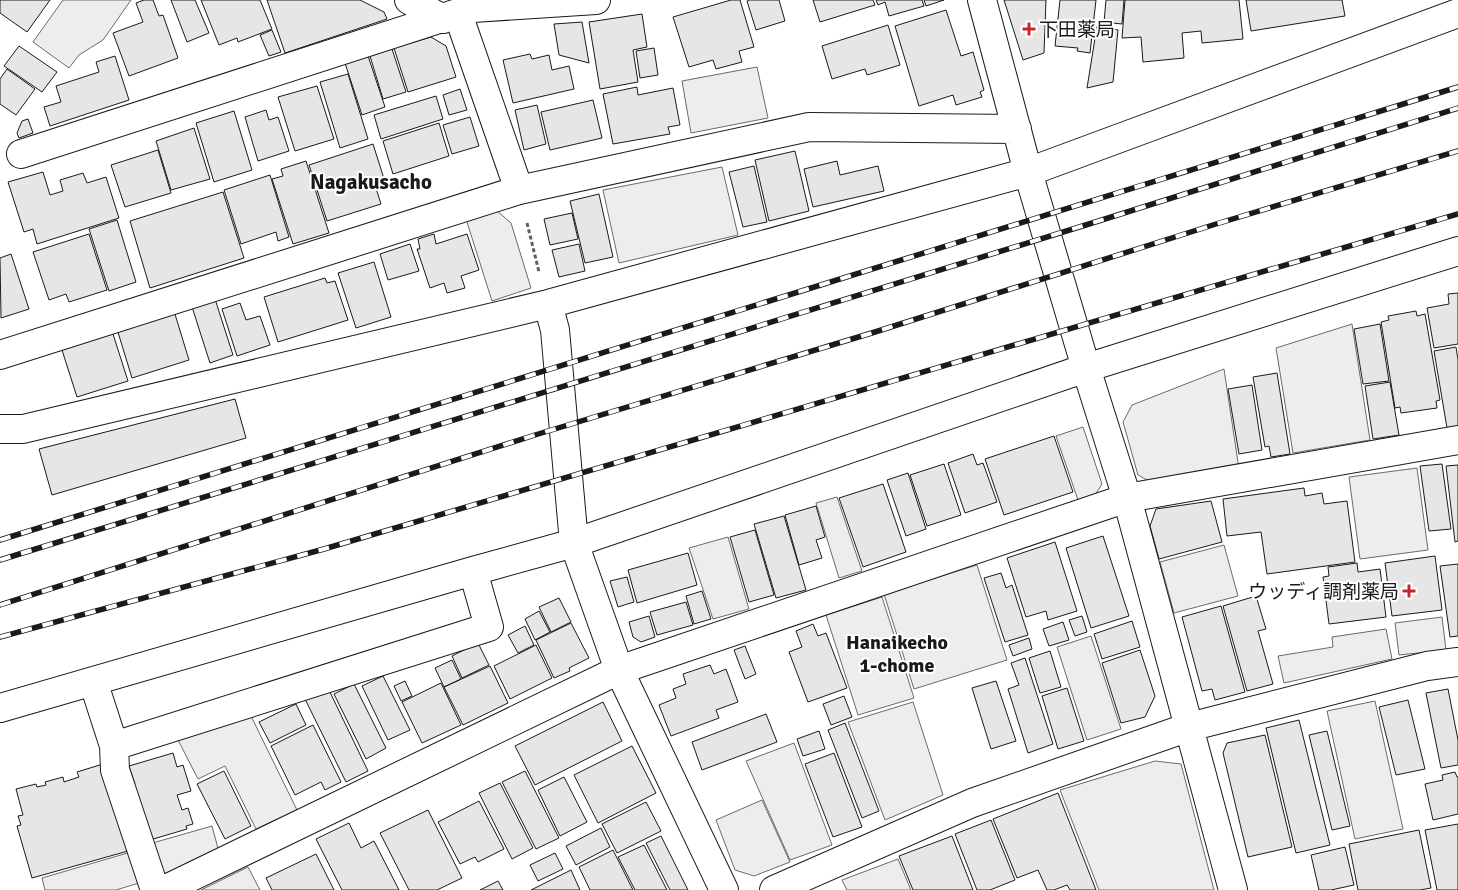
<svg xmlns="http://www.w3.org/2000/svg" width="1458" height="890" font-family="Signika,'Noto Sans JP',sans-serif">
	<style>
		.parking { fill: #ededed; stroke: #6a6a6a }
		.building { fill: #e6e6e6; stroke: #1a1a1a }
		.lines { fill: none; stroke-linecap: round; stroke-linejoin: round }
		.minor-casing { stroke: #1a1a1a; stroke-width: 30 }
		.path { stroke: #5f5f5f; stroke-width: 3; stroke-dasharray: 4 2.5; stroke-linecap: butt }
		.minor { stroke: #fff; stroke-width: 28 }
		.rail-casing { stroke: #1a1a1a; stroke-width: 5.5 }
		.rail { stroke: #fff; stroke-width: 4; stroke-dasharray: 11; stroke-linecap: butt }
		.poi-dot { fill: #c62828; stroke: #fff; stroke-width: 2 }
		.labels { text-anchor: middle; stroke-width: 4; stroke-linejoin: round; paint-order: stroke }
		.poi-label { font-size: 19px; fill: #1a1a1a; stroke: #fff; text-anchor: start }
		.neighbourhood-label { font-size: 20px; font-weight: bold; fill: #1a1a1a; stroke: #fff }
		.quarter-label { font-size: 21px; font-weight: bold; fill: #1a1a1a; stroke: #fff }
	</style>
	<rect width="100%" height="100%" fill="#fff"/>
	<path class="parking" d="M63 0H131L103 40 79 55 69 68 33 42Z
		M757 67 768 118 691 133 682 81Z
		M722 167 738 235 619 263 603 190Z
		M496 210 511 223 531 288 492 301 466 219Z
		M1352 324 1370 440 1293 453 1276 348Z
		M1224 369 1239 469 1156 485 1138 475 1123 422 1132 405Z
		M1083 427 1102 484 1095 495 1078 500 1056 436Z
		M1417 468 1428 550 1360 559 1349 477Z
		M837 497 862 571 839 578 816 503Z
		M728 537 749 609 713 619 689 548Z
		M1224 545 1238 596 1174 613 1160 562Z
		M977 565 1007 660 914 689 884 594Z
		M882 597 914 698 858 715 826 615Z
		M1442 617 1446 650 1399 655 1395 623Z
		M1386 629 1392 659 1284 683 1278 656 1333 647 1332 637Z
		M1091 636 1121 729 1087 740 1057 647Z
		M1375 701 1403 829 1355 839 1327 711Z
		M913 702 943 795 885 820 848 722Z
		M250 714 297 810 256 829 225 766 198 779 177 738Z
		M794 743 832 845 790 860 746 761Z
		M1155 761 1181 764 1214 890H1099L1060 790Z
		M762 800 790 862 754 876 735 870 716 820Z
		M212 826 219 852 167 876 157 870 149 844Z
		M131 852 139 883 116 890H45L42 878Z
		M898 859 911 890H847L842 880Z
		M248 867 260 890H201Z"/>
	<path class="building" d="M0 0H50L27 32 0 13Z
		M144 0H153L159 16 163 15 178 58 129 76 113 33 143 22 136 3Z
		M171 0H195L209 33 187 42Z
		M201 0H260L272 29 238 42 237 38 219 45Z
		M267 0H360L384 12 387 19 285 53Z
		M731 0H740L754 47 739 51 742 62 716 69 713 60 689 67 673 17Z
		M749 0H779L785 21 756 30 747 1Z
		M813 0H873L875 5 820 22Z
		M876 0H922L924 6 889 16 885 2 878 5Z
		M924 0H944L926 6Z
		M1004 0H1046L1044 53 1023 60Z
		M1060 0H1096L1090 53 1077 51 1078 48 1055 46Z
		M1106 0H1124L1122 24 1104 22Z
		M1125 0H1239L1243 39 1202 43 1201 31 1182 33 1184 58 1143 62 1141 37 1122 38Z
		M1246 0H1342L1345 16 1251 31Z
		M946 10 961 56 973 52 984 90 980 92 982 97 956 105 953 95 919 106 895 26Z
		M642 14 647 47 633 50 638 82 600 89 589 22Z
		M582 22 589 63 559 55 554 24Z
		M888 25 900 65 867 75 865 69 832 79 822 46Z
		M1097 26 1118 30 1113 82 1087 88Z
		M272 30 281 52 269 56 260 35Z
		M431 37 446 46 456 77 408 92 394 48Z
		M19 46 57 72 42 92 4 66Z
		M654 48 658 75 640 78 636 51Z
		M392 49 406 92 383 99 370 56Z
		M530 54 532 59 549 55 552 70 569 66 574 89 513 103 503 60Z
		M115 56 129 100 50 126 44 107 61 102 56 86 99 72 96 62Z
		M368 56 385 107 362 115 345 63Z
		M7 69 35 89 16 115 0 104V79Z
		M348 74 368 139 340 148 320 82Z
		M317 86 334 139 295 151 278 97Z
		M637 87 638 95 673 88 680 125 668 127 670 134 613 144 603 94Z
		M460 89 467 110 449 115 443 95Z
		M436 96 443 119 381 139 374 115Z
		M593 100 602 138 550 150 541 112Z
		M537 105 546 144 524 150 515 110Z
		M266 110 269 120 278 117 289 151 258 161 245 117Z
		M234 111 252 170 214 182 196 123Z
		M470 117 479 146 452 154 443 125Z
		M28 119 33 133 19 138 17 133 22 121Z
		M439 123 449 156 393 174 383 141Z
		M194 128 210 179 171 190 156 141Z
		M373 144 385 182 375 185 381 204 327 221 309 165Z
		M158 150 171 193 125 207 111 165Z
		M795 151 809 211 769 221 755 160Z
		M306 161 329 233 293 244 272 179 283 176 281 169Z
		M837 161 840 175 878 166 884 191 813 207 804 169Z
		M754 166 767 222 743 227 729 172Z
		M43 172 50 195 63 191 60 180 83 173 87 183 106 177 119 218 37 244 33 229 24 232 8 182Z
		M270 175 289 237 278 241 276 232 241 244 224 190Z
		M223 192 244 258 150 288 130 221Z
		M599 194 613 257 585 263 570 201Z
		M572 213 578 239 550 245 544 219Z
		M117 220 136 282 109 291 89 229Z
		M89 234 107 290 69 302 66 294 49 300 33 252Z
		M434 234 436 244 467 234 479 270 461 276 465 288 447 293 444 283 430 288 417 249H420L418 239Z
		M410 244 419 271 388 280 380 254Z
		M579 244 585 271 559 277 552 250Z
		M11 254 29 309 1 318 0 258Z
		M374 262 391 317 356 328 338 273Z
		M325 278 327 283 335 281 348 320 278 342 264 297Z
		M1458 293V344L1434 348 1427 308 1449 304 1448 294Z
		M215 299 233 355 210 363 192 307Z
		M240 303 246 320 260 316 270 345 237 356 222 309Z
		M174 311 189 360 132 378 117 329Z
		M1416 311 1417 316 1425 314 1440 400 1436 401 1437 408 1401 413 1400 407 1395 408 1381 322 1389 320 1388 316Z
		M1380 324 1389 381 1363 384 1354 329Z
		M112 331 128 381 77 397 61 347Z
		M1456 347 1458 360V426L1447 428 1434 351Z
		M1277 373 1290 454 1271 457 1269 446 1265 447 1253 377Z
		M1390 382 1399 435 1373 439 1365 386Z
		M1252 385 1262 450 1239 454 1228 389Z
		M235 399 246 438 52 495 39 449Z
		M1054 436 1073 492 1004 515 985 459Z
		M973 454 977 465 983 463 997 502 965 513 948 463Z
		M944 464 961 515 927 526 910 475Z
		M1442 464 1451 529 1429 531 1420 466Z
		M1458 465V541L1455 542 1446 466Z
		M908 473 926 529 906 536 887 480Z
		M883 484 906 552 863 567 839 498Z
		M1304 488 1305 496 1322 493 1324 504 1347 501 1355 562 1267 574 1261 532 1227 536 1223 499Z
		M1211 501 1222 542 1159 559 1150 526 1156 509Z
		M816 506 825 537 816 540 822 558 799 565 785 515Z
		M784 516 806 590 776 598 754 524Z
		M755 530 774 595 749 602 730 537Z
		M1103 536 1129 616 1091 628 1066 548Z
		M1055 542 1077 611 1048 620 1046 611 1026 617 1007 558Z
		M688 553 697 585 637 603 628 570Z
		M1435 556 1442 610 1392 616 1385 563Z
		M1357 563 1358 572 1380 569 1386 617 1329 624 1323 577 1329 576 1328 567Z
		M1458 564V636L1450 637 1440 566Z
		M1001 573 1006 588 1012 585 1028 635 1005 642 984 578Z
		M627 577 634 602 618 607 610 581Z
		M702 591 711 619 694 624 686 596Z
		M1256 596 1266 629 1258 631 1273 684 1247 691 1223 606Z
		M559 598 571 622 551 632 539 607Z
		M686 602 693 625 657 635 650 612Z
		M1221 606 1245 692 1215 700 1212 689 1202 691 1182 617Z
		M539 611 550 632 535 640 525 619Z
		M649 616 655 637 641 642 633 637 629 622Z
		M1082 616 1087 632 1075 636 1069 620Z
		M1132 621 1140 647 1102 659 1094 634Z
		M1063 622 1069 640 1049 646 1043 629Z
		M571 623 589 658 569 668 570 671 554 678 536 640Z
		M813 624 818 636 826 633 847 688 808 702 789 652 802 647 796 631Z
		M525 626 534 645 518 653 508 635Z
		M1029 638 1032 649 1013 656 1009 645Z
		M478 643 489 665 462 678 452 656Z
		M536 645 552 678 510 699 494 666Z
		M745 646 756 674 745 679 734 650Z
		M1140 650 1155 696 1145 717 1121 723 1102 663Z
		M1050 651 1061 687 1040 693 1029 658Z
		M1025 658 1053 744 1028 753 1008 689 1019 685 1011 663Z
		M452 660 461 679 444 687 435 668Z
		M710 665 714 674 726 669 738 702 716 710 719 718 671 736 659 705 676 698 673 689 686 684 683 674Z
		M490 666 508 703 463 725 444 687Z
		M383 676 410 730 388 740 362 686Z
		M405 681 412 696 401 701 394 686Z
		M996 681 1016 741 991 749 972 688Z
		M441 683 461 725 422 743 402 702Z
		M354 684 386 748 366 759 334 694Z
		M328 688 368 771 346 782 305 699Z
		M1067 688 1084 741 1058 749 1042 696Z
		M1448 689 1458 740V765L1441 768 1426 693Z
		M844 696 852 717 831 725 823 704Z
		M1408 700 1425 769 1396 775 1379 707Z
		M603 702 622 741 535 785 515 746Z
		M296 704 306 725 270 743 259 722Z
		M766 714 777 742 702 770 692 742Z
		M1299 720 1330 845 1296 853 1266 728Z
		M845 723 879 811 862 818 828 730Z
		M313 725 341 782 325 790 321 782 295 795 271 746Z
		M819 731 825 749 803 756 797 739Z
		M1327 731 1350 826 1332 830 1309 735Z
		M1265 735 1292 847 1248 857 1223 753 1227 743Z
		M632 746 656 793 598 823 574 775Z
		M173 753 177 767 183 765 191 791 177 795 182 810 188 808 193 824 186 826 187 829 150 840 130 785 135 784 129 766Z
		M834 753 862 827 833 837 805 764Z
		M103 764 128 851 32 878 17 826 21 825 18 816 23 815 16 789 36 784 37 787 46 785 45 782 63 777 64 782 79 777 77 772Z
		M224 771 251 826 225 839 197 784Z
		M525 771 559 838 536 849 502 782Z
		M1455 772 1457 777H1458V814L1433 820 1425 784 1443 780 1442 775Z
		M564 777 587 822 560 836 538 790Z
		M500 783 533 848 512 859 479 793Z
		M1058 793 1096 890H1070L1067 885 1054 890H1047L1038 870 1017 878 993 819Z
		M479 801 504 849 478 862 475 857 460 864 438 822Z
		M646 802 661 831 617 853 602 824Z
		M428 810 462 878 437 890H409L380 833Z
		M991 820 1015 880 990 890H977L955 834Z
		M349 823 361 848 374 841 399 890H342L316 839Z
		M1458 824V890H1437L1425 830Z
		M601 828 610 847 576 865 566 846Z
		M1419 830 1431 888 1420 890H1358L1349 844Z
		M661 836 688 890H670L646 843Z
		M952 836 973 890H913L899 856Z
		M644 845 667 890H635L618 857Z
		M1345 847 1354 885 1331 890H1319L1311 855Z
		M613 850 633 890H590L579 867Z
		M555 853 563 869 538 881 530 865Z
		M316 854 334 890H272L266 878Z
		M571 870 580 890H531Z
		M498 881 503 890H480Z"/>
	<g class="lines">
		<defs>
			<path id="minor" d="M409 0 443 19
				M982 0 1028 172 1086 368 1127 498 1233 890
				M458 14 519 190
				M21 154 473 8 596 0
				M548 304 555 330 574 543 619 670 724 890
				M0 355 519 190 809 127 1017 129
				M0 429H23L548 304 1028 172 1458 13
				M93 681 114 746 115 770 155 890
				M0 708 473 571 574 543 1086 368 1458 251
				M114 746 489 627 473 571
				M164 890 619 670 1127 498 1458 440
				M774 890 972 803 1189 727 1427 666 1458 662"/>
		</defs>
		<use href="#minor" class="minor-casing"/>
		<path class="path" d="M527 223 539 272"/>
		<use href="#minor" class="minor"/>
		<defs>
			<path id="rail" d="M0 540 1458 87
				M0 560 1089 224 1458 108
				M0 605 535 435 875 332 1216 224 1458 151
				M0 637 324 549 1458 214"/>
		</defs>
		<use href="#rail" class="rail-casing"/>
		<use href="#rail" class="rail"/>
	</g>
	<g class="poi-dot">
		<path d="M1026.5 21.5h5v5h5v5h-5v5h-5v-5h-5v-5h5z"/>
		<path d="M1406.5 583.5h5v5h5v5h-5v5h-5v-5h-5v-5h5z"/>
	</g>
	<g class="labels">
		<g class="poi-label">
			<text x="1039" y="36">下田薬局</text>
			<text x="1399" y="598" text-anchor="end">ウッディ調剤薬局</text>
		</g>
		<g class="neighbourhood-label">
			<text x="897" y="649">Hanaikecho<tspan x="897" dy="23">1-chome</tspan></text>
		</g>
		<g class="quarter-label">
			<text x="371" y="189">Nagakusacho</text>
		</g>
	</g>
</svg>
